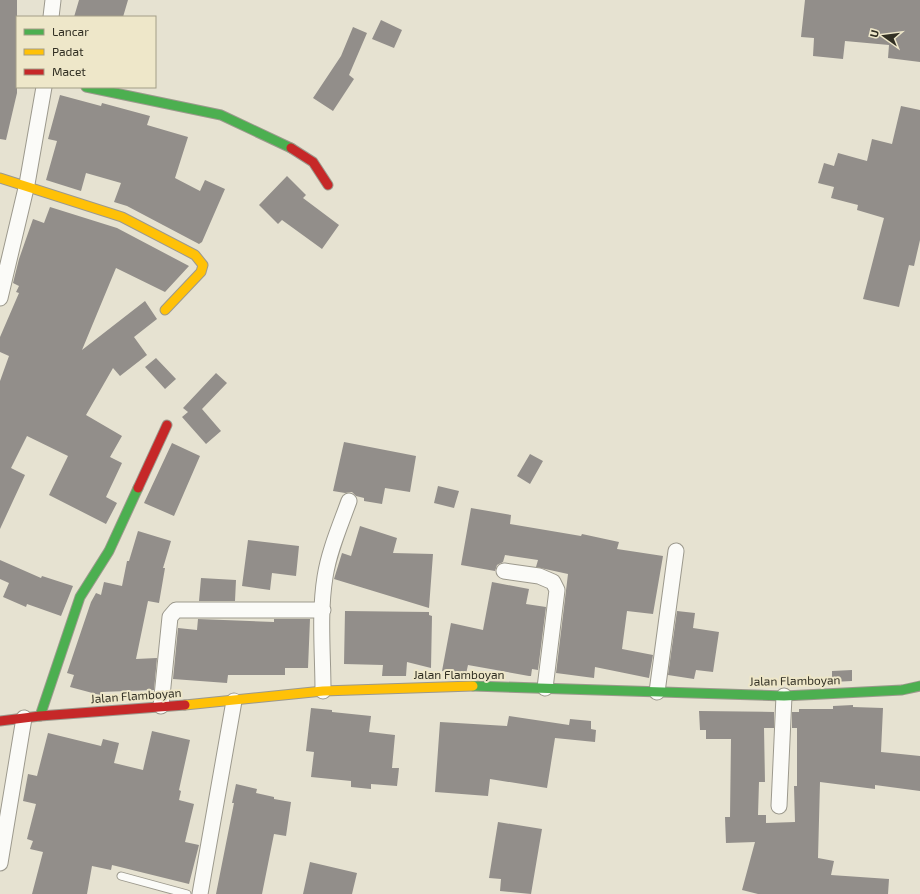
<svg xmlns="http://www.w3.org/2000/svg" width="920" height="894" font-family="'Exo 2',sans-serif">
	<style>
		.building { fill: #928e8a }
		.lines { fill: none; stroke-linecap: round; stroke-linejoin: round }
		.lane-casing { stroke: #9c998d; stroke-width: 9 }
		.street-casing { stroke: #9c998d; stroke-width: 17 }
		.fast-casing { stroke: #9c998d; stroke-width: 11 }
		.slow-casing { stroke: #9c998d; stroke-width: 11 }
		.jam-casing { stroke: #9c998d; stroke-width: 11 }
		.lane { stroke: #fbfbf8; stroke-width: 7 }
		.street { stroke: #fbfbf8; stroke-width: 15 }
		.fast { stroke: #4caf50; stroke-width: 9 }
		.slow { stroke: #ffc107; stroke-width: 9 }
		.jam { stroke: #c62828; stroke-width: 9 }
		.labels { text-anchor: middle; stroke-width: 4; stroke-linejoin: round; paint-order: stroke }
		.street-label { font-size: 12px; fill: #323024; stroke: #eee7c9 }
	</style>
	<rect width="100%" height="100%" fill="#e6e2d1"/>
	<path class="building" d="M0 0H17V93L6 140 0 139Z
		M79 0H128L123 17H74Z
		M805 0H920V62L888 58 889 45 845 41 843 59 813 56 814 38 801 37Z
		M381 20 402 30 394 48 372 39Z
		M353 27 367 33 349 75 354 79 333 111 313 98 341 56Z
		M60 95 101 106 102 103 150 116 147 125 188 137 175 178 200 191 205 180 225 189 202 242 199 244 127 206 114 202 121 183 86 173 81 191 46 180 57 141 48 139Z
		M901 106 920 110V240L914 266 909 265 899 307 863 299 884 218 857 210 858 205 831 198 834 187 818 183 824 163 834 166 838 153 867 161 872 139 892 144Z
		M287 176 306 195 303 198 339 225 322 249 282 220 278 224 259 205Z
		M50 207 117 228 189 266 165 292 116 268 82 350 145 301 157 319 134 337 147 355 120 376 113 368 86 415 122 436 110 457 122 463 106 497 117 503 106 524 49 495 68 456 27 436 11 468 25 475 0 529V381L9 356 0 352V337L19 293 16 292 19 286 13 283 19 259 33 219 44 223Z
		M156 358 176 379 165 389 145 367Z
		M216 373 227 383 202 409 221 431 206 444 182 417 188 412 183 408Z
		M344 442 416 456 410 492 385 488 382 504 364 501V498L356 496 352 492 345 493 333 491Z
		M172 443 200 456 174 516 144 503Z
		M530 454 543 461 530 484 517 476Z
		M438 486 459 491 454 508 434 503Z
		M471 508 511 515 510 524 581 536 582 534 619 542 617 549 663 556 653 614 627 611 622 649 653 655 649 678 595 667 594 678 556 673 568 574 536 567 538 560 505 555 503 562 497 565 495 571 461 565Z
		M360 526 397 538 393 553 433 554 429 608 334 579 342 553 351 556Z
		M138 531 171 541 163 568H165L159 603 148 601 136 659 157 658 154 690 101 692 100 695 70 687 74 675 67 673 91 602 96 593 101 595 104 582 122 586 127 561H129Z
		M248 540 299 546 296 576 272 573 270 590 242 586Z
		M0 560 41 578 42 576 73 586 61 616 27 604 26 607 3 597 9 583 0 579Z
		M201 578 236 580 235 601H199Z
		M492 582 529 589 526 604 546 607 538 670 532 669 531 676H529L468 665 466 674 442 671 451 623 483 630Z
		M345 611 429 612V615L432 616 431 668 407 662 406 676H382L383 665 344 664Z
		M677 611 695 613 693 628 719 632 713 672 696 670 694 679 668 675Z
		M198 619 274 622V619H310L308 668H285V675H228L227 683 173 679 178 628 197 630Z
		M852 670V681L832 682V671Z
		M853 705V707L883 708 881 752 920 756V791L875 785V789L820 782 818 858 834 861 831 875 889 879 888 894H758L742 890 755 842 726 843 725 817H730L731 739H706V730H700L699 711 774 712V728H764L765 782H759L758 815H766V823L795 822 794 786H797V728H792V712H799V709H833V706Z
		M311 708 332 710V712L371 716 369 732 395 735 392 768H399L397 786 371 784V789L351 787V781L311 777 314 752 306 751Z
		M509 716 569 725 570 719 591 721V729L596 730 595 742 555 738 547 788 490 779 488 796 435 792 440 722 507 726Z
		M152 731 190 740 179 790 181 791 179 800 194 804 185 842 199 845 189 884 112 865 111 870 92 866 87 894H32L43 852 30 849 33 841 27 839 36 804 23 801 28 774 37 776 48 733 101 746 103 739 119 743 114 763 143 770Z
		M236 784 257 789 256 793 274 797V799L291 802 286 836 274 834 262 894H216L234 803H232Z
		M498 822 542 829 531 894 500 891 501 879 489 878Z
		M310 862 357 873 352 894H303Z"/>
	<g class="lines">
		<defs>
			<path id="lane" d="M121 876 187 894"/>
			<path id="street" d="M51 17 53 0
				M0 298 27 184 44 87
				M504 571 539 576 553 582 557 590 545 688
				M323 691C323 654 319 614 325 577 329 551 340 526 349 501
				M657 692 676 551
				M161 706 170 617 176 610H323
				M779 806 784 696
				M0 863 24 718
				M200 894 234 701"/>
			<path id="fast" d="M86 87 221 115 291 148
				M473 686 784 696 902 690 920 686
				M40 716 80 597 109 551 138 488"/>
			<path id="slow" d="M0 178 122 217 195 255 203 265 201 272 165 310
				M185 705 323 691 473 686"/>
			<path id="jam" d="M291 148 313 162 328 185
				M138 488 167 425
				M0 721 40 716 185 705"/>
		</defs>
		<use href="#lane" class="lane-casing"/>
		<use href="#street" class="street-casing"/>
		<use href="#fast" class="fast-casing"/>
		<use href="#slow" class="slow-casing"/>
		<use href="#jam" class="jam-casing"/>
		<use href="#lane" class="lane"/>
		<use href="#street" class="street"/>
		<use href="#fast" class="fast"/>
		<use href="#slow" class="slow"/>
		<use href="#jam" class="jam"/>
	</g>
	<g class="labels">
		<g class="street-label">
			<text x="459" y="679">Jalan Flamboyan</text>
			<text transform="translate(795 681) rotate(-1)" y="4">Jalan Flamboyan</text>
			<text transform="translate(136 696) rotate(-4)" y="4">Jalan Flamboyan</text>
		</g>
	</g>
	<rect x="16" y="16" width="140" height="72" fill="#eee7c9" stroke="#a39e87"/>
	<rect x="24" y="29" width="20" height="6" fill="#4caf50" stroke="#a39e87"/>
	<text x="52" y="36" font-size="12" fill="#323024">Lancar</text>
	<rect x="24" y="49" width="20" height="6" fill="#ffc107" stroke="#a39e87"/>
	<text x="52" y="56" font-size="12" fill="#323024">Padat</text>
	<rect x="24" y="69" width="20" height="6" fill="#c62828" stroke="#a39e87"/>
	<text x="52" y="76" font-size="12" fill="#323024">Macet</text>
	<g transform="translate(884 36) rotate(284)" stroke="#eee7c9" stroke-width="3" paint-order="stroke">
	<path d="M0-3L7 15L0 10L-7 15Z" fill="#323024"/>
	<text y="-6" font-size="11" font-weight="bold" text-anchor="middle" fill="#323024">U</text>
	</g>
</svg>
